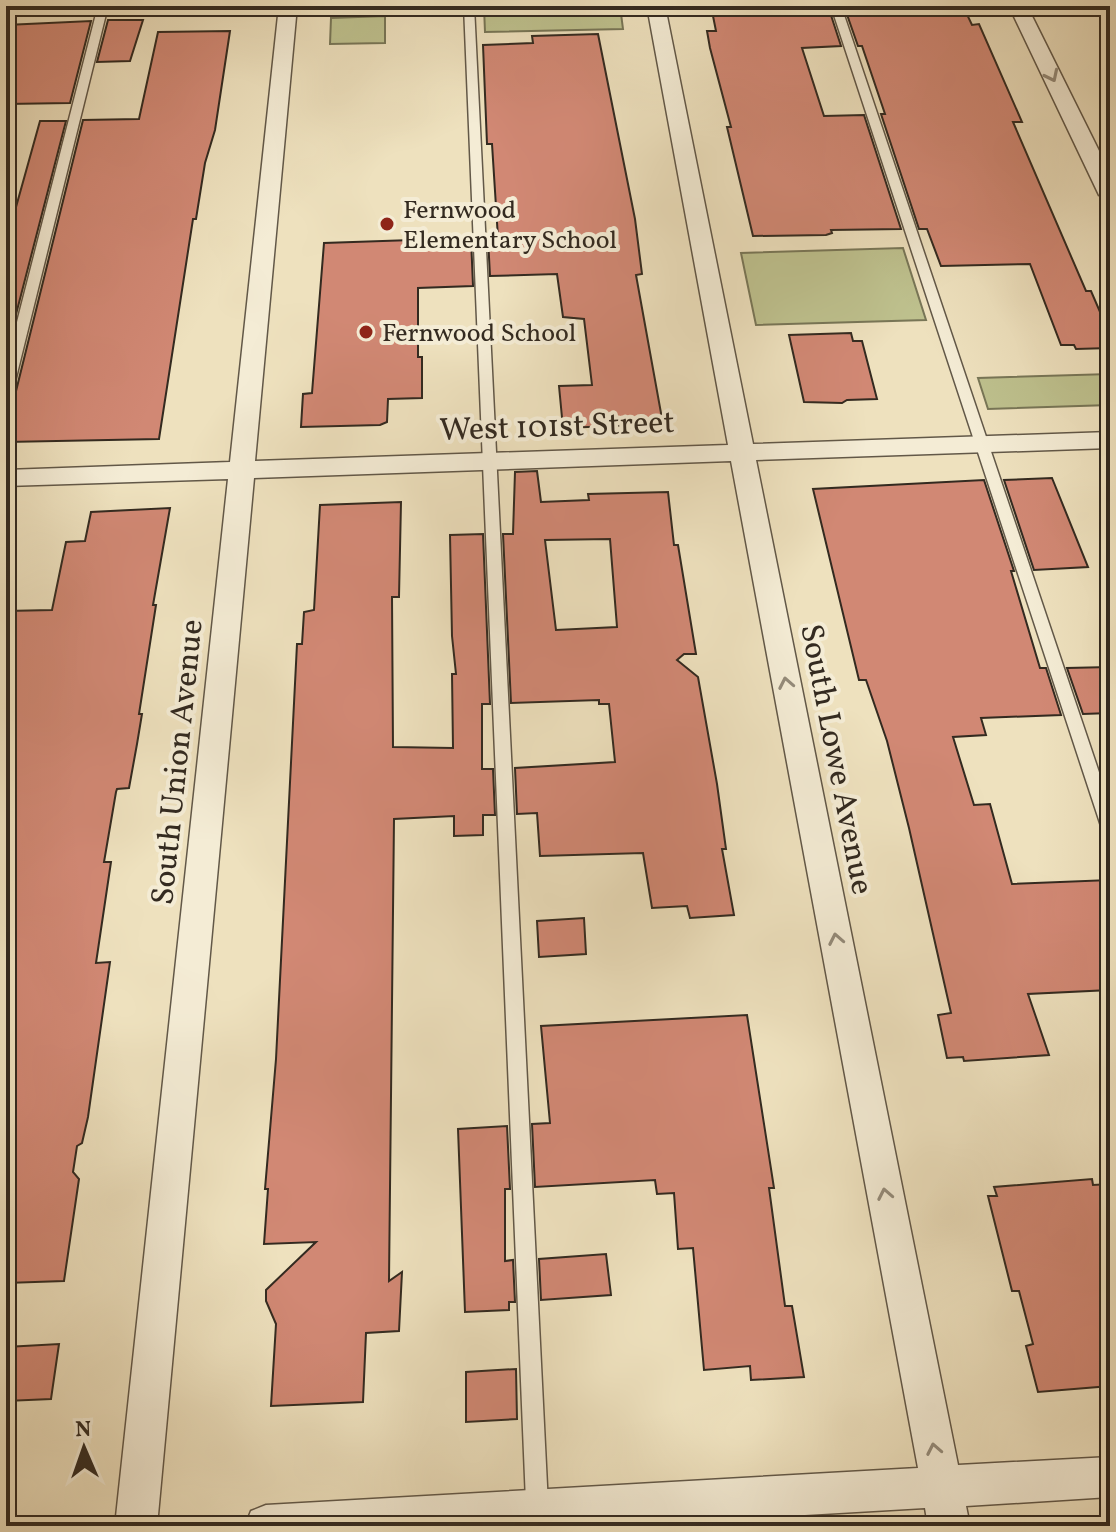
<svg xmlns="http://www.w3.org/2000/svg" width="1116" height="1532" font-family="Vollkorn,serif">
	<style>
		.green { fill: #bec18e; stroke: #787657; stroke-width: 2 }
		.building { fill: #d18874; stroke: #332a20; stroke-width: 2; fill-rule: evenodd }
		.lines { fill: none; stroke-linecap: round; stroke-linejoin: round }
		.lane-casing { stroke: #625848; stroke-width: 3 }
		.street-casing { stroke: #625848; stroke-width: 3 }
		.lane { fill: #f4ecd5; fill-rule: evenodd }
		.street { fill: #f4ecd5; fill-rule: evenodd }
		.oneway { stroke: #948b7a }
		.poi-dot { fill: #8f2418; stroke: #f4ecd5; stroke-width: 3 }
		.labels { text-anchor: middle; stroke-width: 8; stroke-linejoin: round; paint-order: stroke }
		.far-poi-label { font-size: 26px; fill: #332a20; stroke: #f4ecd5; text-anchor: start }
		.street-label { font-size: 32px; fill: #332a20; stroke: #f4ecd5 }
	</style>
	<rect width="100%" height="100%" fill="#eee1be"/>
	<filter id="stains"><feTurbulence type="fractalNoise" baseFrequency=".0025" numOctaves="4"/><feColorMatrix values="0 0 0 0 .2 0 0 0 0 .09 0 0 0 0 .02 0 0 0 .5 -.17"/></filter>
	<radialGradient id="worn" r=".72"><stop offset=".6" stop-color="#630" stop-opacity="0"/><stop offset="1" stop-color="#630" stop-opacity=".3"/></radialGradient>
	<path class="green" d="M620 6 623 29 485 32 484 7Z
		M385 16V43L330 44 331 18Z
		M903 248 926 320 756 325 741 253Z
		M1110 374V405L988 409 978 378Z"/>
	<path class="building" d="M711 6H828L841 46 802 48 824 116 864 115 901 229 831 230 832 233 826 235 753 236 727 127H731L710 48 707 31H716Z
		M844 6H963L972 25 979 24 1022 122H1013L1086 291H1091L1110 335V348L1076 349 1074 345H1061L1030 264 941 266 927 229H919L881 114H885L862 46H858Z
		M108 20H143L130 61 97 62Z
		M91 21 70 103 6 104V25Z
		M230 31 215 130 205 163 196 219H193L159 439 6 442V397L16 391 83 120 139 119 158 32Z
		M598 34 635 219 642 274 636 275 663 424 563 428 559 386 592 385 584 319 563 317 557 274 490 276 488 238H498L492 144H487L483 45 533 43 532 36Z
		M40 121H66L6 353V208L16 207Z
		M471 238 473 286 418 288V357H422V398L388 399 387 422 380 425 301 427 303 394 312 393 324 243Z
		M851 333 853 341H862L877 399 847 400 842 403 804 402 789 335Z
		M537 471 541 502 589 500 588 494 668 492 674 545H678L696 654H684L677 660 698 677 717 784 726 849H722L734 915 690 918 687 906 652 908 643 853 540 856 537 813 517 814 515 768 615 762 609 704H599V700L511 703 503 534H513L515 472ZM610 539 617 627 556 630 545 540Z
		M1052 478 1088 567 1034 570 1004 480Z
		M984 480 1014 571H1011L1040 668H1046L1061 715 981 718 986 735 953 737 974 805 990 804 1012 884 1110 880V990L1028 994 1049 1055 964 1061 963 1057 947 1058 938 1015 951 1013 909 828 887 741 866 680H859L813 489Z
		M401 502 399 597H392L393 747 453 748 452 674H456L452 636 450 535 483 534 490 704H482V769H493L495 815H483V835L454 836V816L394 819 389 1281 402 1272 399 1331 366 1333 363 1402 271 1406 276 1324 266 1301V1290L316 1242 264 1244 268 1189H265L276 1059 297 644H302L304 612 314 610 320 505Z
		M170 508 153 605H156L139 714H142L137 744 129 788 117 789 116 792 104 862H111L96 963 110 962 88 1117 82 1143 77 1146 73 1172 79 1179 64 1281 6 1283V611L52 610 66 542 85 541 91 512Z
		M1110 667V713L1083 714 1067 668Z
		M584 918 586 954 539 957 537 921Z
		M747 1015 774 1188H769L785 1306H792L804 1377 751 1380 750 1366 704 1370 693 1248 678 1249 674 1193 657 1194 655 1180 535 1187 532 1124 550 1123 541 1026Z
		M507 1126 510 1189H505V1261L513 1260 515 1302H509V1310L465 1312 458 1129Z
		M1092 1179 1093 1185 1110 1184V1386L1038 1392 1026 1346 1033 1344 1019 1291H1012L988 1196H997L994 1187Z
		M606 1254 611 1295 541 1300 539 1259Z
		M59 1344 51 1399 6 1401V1347Z
		M516 1369 517 1419 466 1422V1372Z"/>
	<g class="lines">
		<defs>
			<path id="lane" d="M98 6H108L13 390 6 394V365Z
				M464 6H474L549 1526H527Z
				M831 6H841L1110 805V836L1104 834 1102 829Z"/>
			<path id="street" d="M279 6H297L255 461 728 445 647 6H665L753 444 1110 432V448L756 460 958 1465 1110 1457V1497L966 1506 970 1526H928L925 1508 619 1526H245L251 1511 266 1505 918 1468 731 461 254 478 157 1526H115L228 479 6 486V470L230 462Z
				M1009 6H1027L1110 173V201L1099 195Z"/>
		</defs>
		<use href="#lane" class="lane-casing"/>
		<use href="#street" class="street-casing"/>
		<use href="#lane" class="lane"/>
		<use href="#street" class="street"/>
	</g>
	<defs><path id="oneway-chevron" d="M-2-3.5L2.5 0L-2 3.5" fill="none" stroke-width="1.6" stroke-linecap="round" stroke-linejoin="round" transform="scale(2)"/></defs>
	<g class="oneway">
		<use href="#oneway-chevron" transform="translate(1052 76) rotate(64)"/>
		<use href="#oneway-chevron" transform="translate(786 683) rotate(-101)"/>
		<use href="#oneway-chevron" transform="translate(836 939) rotate(-101)"/>
		<use href="#oneway-chevron" transform="translate(885 1194) rotate(-101)"/>
		<use href="#oneway-chevron" transform="translate(934 1449) rotate(-101)"/>
	</g>
	<g class="poi-dot">
		<circle cx="387" cy="224" r="8"/>
		<circle cx="366" cy="332" r="8"/>
	</g>
	<g class="labels">
		<g class="far-poi-label">
			<text x="403" y="218">Fernwood<tspan x="403" dy="30">Elementary School</tspan></text>
			<text x="382" y="341">Fernwood School</text>
		</g>
		<g class="street-label">
			<text transform="translate(557 425) rotate(-2)" y="11">West 101st Street</text>
			<text transform="translate(838 759) rotate(79)" y="11">South Lowe Avenue</text>
			<text transform="translate(176 762) rotate(-84)" y="11">South Union Avenue</text>
		</g>
	</g>
	<rect width="1116" height="1532" fill="none" stroke="#eee1be" stroke-width="32"/>
	<rect x="8" y="8" width="1100" height="1516" fill="none" stroke="#332a20" stroke-width="4"/>
	<rect x="16" y="16" width="1084" height="1500" fill="none" stroke="#332a20" stroke-width="2"/>
	<g transform="translate(84 1448) rotate(358)" stroke="#f4ecd5" stroke-width="6" paint-order="stroke">
	<path d="M0-6L14 30L0 20L-14 30Z" fill="#332a20"/>
	<text y="-12" font-size="22" font-weight="bold" text-anchor="middle" fill="#332a20">N</text>
	</g>
	<rect width="100%" height="100%" filter="url(#stains)"/>
	<rect width="100%" height="100%" fill="url(#worn)"/>
</svg>
